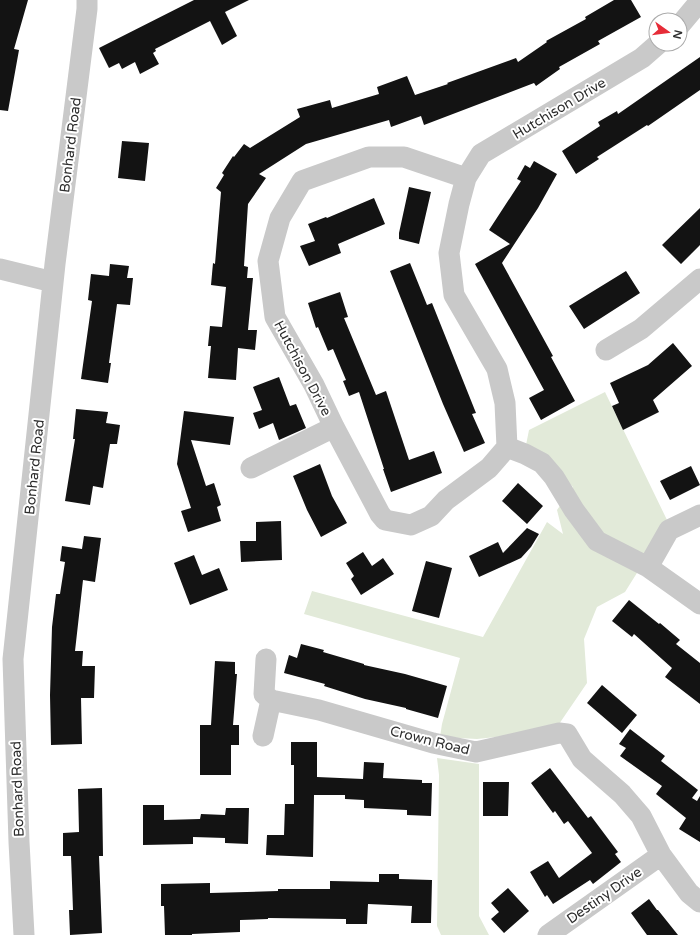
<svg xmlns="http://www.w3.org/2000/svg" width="700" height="935" font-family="'Varela Round',sans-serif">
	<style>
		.green { fill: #e2ead9 }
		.building { fill: #131313 }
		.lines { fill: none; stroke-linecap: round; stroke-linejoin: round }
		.street { stroke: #c9c9c9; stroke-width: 21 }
		.labels { text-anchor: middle; stroke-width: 4; stroke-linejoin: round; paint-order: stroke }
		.street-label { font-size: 14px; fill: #2c2c2c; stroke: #fff }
	</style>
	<rect width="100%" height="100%" fill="#fff"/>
	<path class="green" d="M605 392 667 520 647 557 625 592 597 607 584 639 587 683 557 727 523 734 477 739 440 737 442 724 460 658 304 614 312 591 483 637 547 522 563 534 557 510 573 487 526 445 529 430Z
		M437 758 479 764V916L489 935H441L437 926 439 775Z"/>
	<path class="building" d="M0 0H28L14 49 19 50 8 111 0 110Z
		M194 0H249L225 12 237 36 222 45 210 21 155 49 156 51 153 53 159 64 140 74 135 62 122 69 119 63 109 68 99 48Z
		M614 0H631L641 17 598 41 600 44 559 67 560 69 536 86 534 83 424 125 421 116 391 127 389 120 306 144 259 174 266 178 248 204 244 266 248 267 247 278H253L248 330H257L255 350 238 348 236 380 208 378 211 346H208L210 326 222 327 226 287 211 285 213 263 215 264 221 192 216 188 224 175 222 173 233 156 234 157 244 144 250 148 300 117 297 109 330 100 332 108 379 94 377 87 407 76 415 95 448 84 447 83 516 58 518 62 547 42 546 41 586 19 585 17Z
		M700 57V90L648 126 647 125 597 157 599 159 576 174 562 151 600 126 598 122 617 111 618 114Z
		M122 141 149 143 145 181 118 178Z
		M534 161 557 174 538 208 502 263 553 356 551 357 575 401 541 420 529 398 544 390 475 264 510 244 489 230 521 181 517 179 525 165 530 168Z
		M409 187 431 192 419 244 399 239V233Z
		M374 198 385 224 338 244 341 253 309 266 300 246 315 241 308 224 326 217 327 218Z
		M700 208V245L681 264 662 245Z
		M410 263 427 305 432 303 476 413 472 414 485 443 464 452 443 404 390 271Z
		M110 264 129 266 127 278H133L130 305 117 304 109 363H111L108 383 81 379 92 301 88 300 91 274 109 276Z
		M626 271 640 293 584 329 569 306Z
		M340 292 348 317 344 318 376 395 386 391 409 460 434 451 442 473 391 492 383 469H384L359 392 349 396 343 381 346 380 333 349 328 351 318 327 316 328 308 303Z
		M673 343 692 366 653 400 659 412 623 430 612 406 619 403 610 383 648 365Z
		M279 377 290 406 296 404 306 428 279 440 273 423 259 429 253 413 262 410 253 387Z
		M76 409 108 412 106 423 120 425 117 444H110L103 488 93 486 90 505 65 501 75 439H73Z
		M184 411 234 417 230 445 191 440 206 486 214 483 221 505 217 507 221 521 188 532 181 511 191 508 177 464Z
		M320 464 332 496 347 523 321 537 307 510 293 476Z
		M691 466 700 485 670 500 660 481Z
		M518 483 543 506 527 524 502 501Z
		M281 521 282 560 241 562 240 541H256V522Z
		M527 528 539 534 531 547 521 558 479 577 469 556 498 542 503 553Z
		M84 536 101 538 95 582 83 580 75 651H83L82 666H95L94 698H81L82 744 51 745 50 695 52 627 56 594H60L65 562 60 561 62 546 82 549Z
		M363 552 372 566 383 558 394 574 361 595 351 579 354 576 346 563Z
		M194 555 202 575 219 568 228 590 190 605 174 563Z
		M426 561 452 568 439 618 412 611Z
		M629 600 659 624 660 623 680 640 676 644 700 663V704L665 677 672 668 634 634 632 637 612 621Z
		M301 644 324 650 323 652 364 664V665L405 674 447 686 438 718 406 709V708L365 699 324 686 325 684 284 673 289 655 297 658Z
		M215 661 235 662V674H237L233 725H239V745H231V775H200V725H211Z
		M602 685 637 715 622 733 587 703Z
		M630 729 665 756 661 761 698 790 692 798 697 801 700 796V842L679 829 686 818 656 794 662 786 620 756 626 748 619 744Z
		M291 742H317V777L363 779 364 762 384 763 383 778 422 780V783H432L431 816 407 815V810L364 808V800L345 799V795H314L313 857 266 855 267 835H284L285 804H294V765H291Z
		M550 768 588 818 591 816 618 852 615 854 621 862 593 884 590 880 553 904 547 895 545 897 530 872 548 861 559 878 592 853 568 821 564 824 555 811 553 813 531 783Z
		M483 782H509L508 816H483Z
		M102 788 103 856H99L102 933 70 935 69 910H73L71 856H63V833L79 832 78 789Z
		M143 805H164V820L200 819 201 814 225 815 226 808H249L248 844 225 843V838L193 837V844L143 845Z
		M379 874H399V879L432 880 431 923H411L412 906 368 904 367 924H346V919L268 918V919L240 920V932L192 934V935H165L164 906H161V884L210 883V893L278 891V889H330V881L379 882Z
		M508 888 529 911 504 933 491 919 499 912 491 903Z
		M649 899 657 910H658L678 935H647L631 913Z"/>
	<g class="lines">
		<path class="street" d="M680 25 700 1
			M466 178 404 157H369L302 181 280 218 268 261 275 317 314 385 334 427 380 514 385 520 411 525 431 516 446 500 489 468 507 447 505 403 497 369 454 295 449 253 459 204 466 178 481 154 642 58 658 44
			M0 269 53 282
			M606 350 641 329 700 279
			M507 447 525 454 542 463 554 477 574 510 597 541 648 567 700 604
			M251 468 334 427
			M648 567 669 530 700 515
			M271 700 319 710 433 743 476 752 559 733 567 734 582 759 622 794 641 816 661 855 689 893 700 902
			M263 736 271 700 264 694 266 659
			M24 935 19 842 13 659 55 264 87 9V0
			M548 935 661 855"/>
	</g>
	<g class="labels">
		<g class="street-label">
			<text transform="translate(559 108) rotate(-31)" y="5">Hutchison Drive</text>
			<text transform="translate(70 145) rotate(-83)" y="5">Bonhard Road</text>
			<text transform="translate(303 368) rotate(62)" y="5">Hutchison Drive</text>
			<text transform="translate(34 467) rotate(-84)" y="5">Bonhard Road</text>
			<text transform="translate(430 740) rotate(14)" y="5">Crown Road</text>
			<text transform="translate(17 789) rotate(-92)" y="5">Bonhard Road</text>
			<text transform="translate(604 895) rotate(-35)" y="5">Destiny Drive</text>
		</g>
	</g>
	<g transform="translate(668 32) rotate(104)"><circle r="19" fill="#ffffff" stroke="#ababab"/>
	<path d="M0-3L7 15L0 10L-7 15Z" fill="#e62c38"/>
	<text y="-6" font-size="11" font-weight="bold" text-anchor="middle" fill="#2c2c2c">N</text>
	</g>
</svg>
